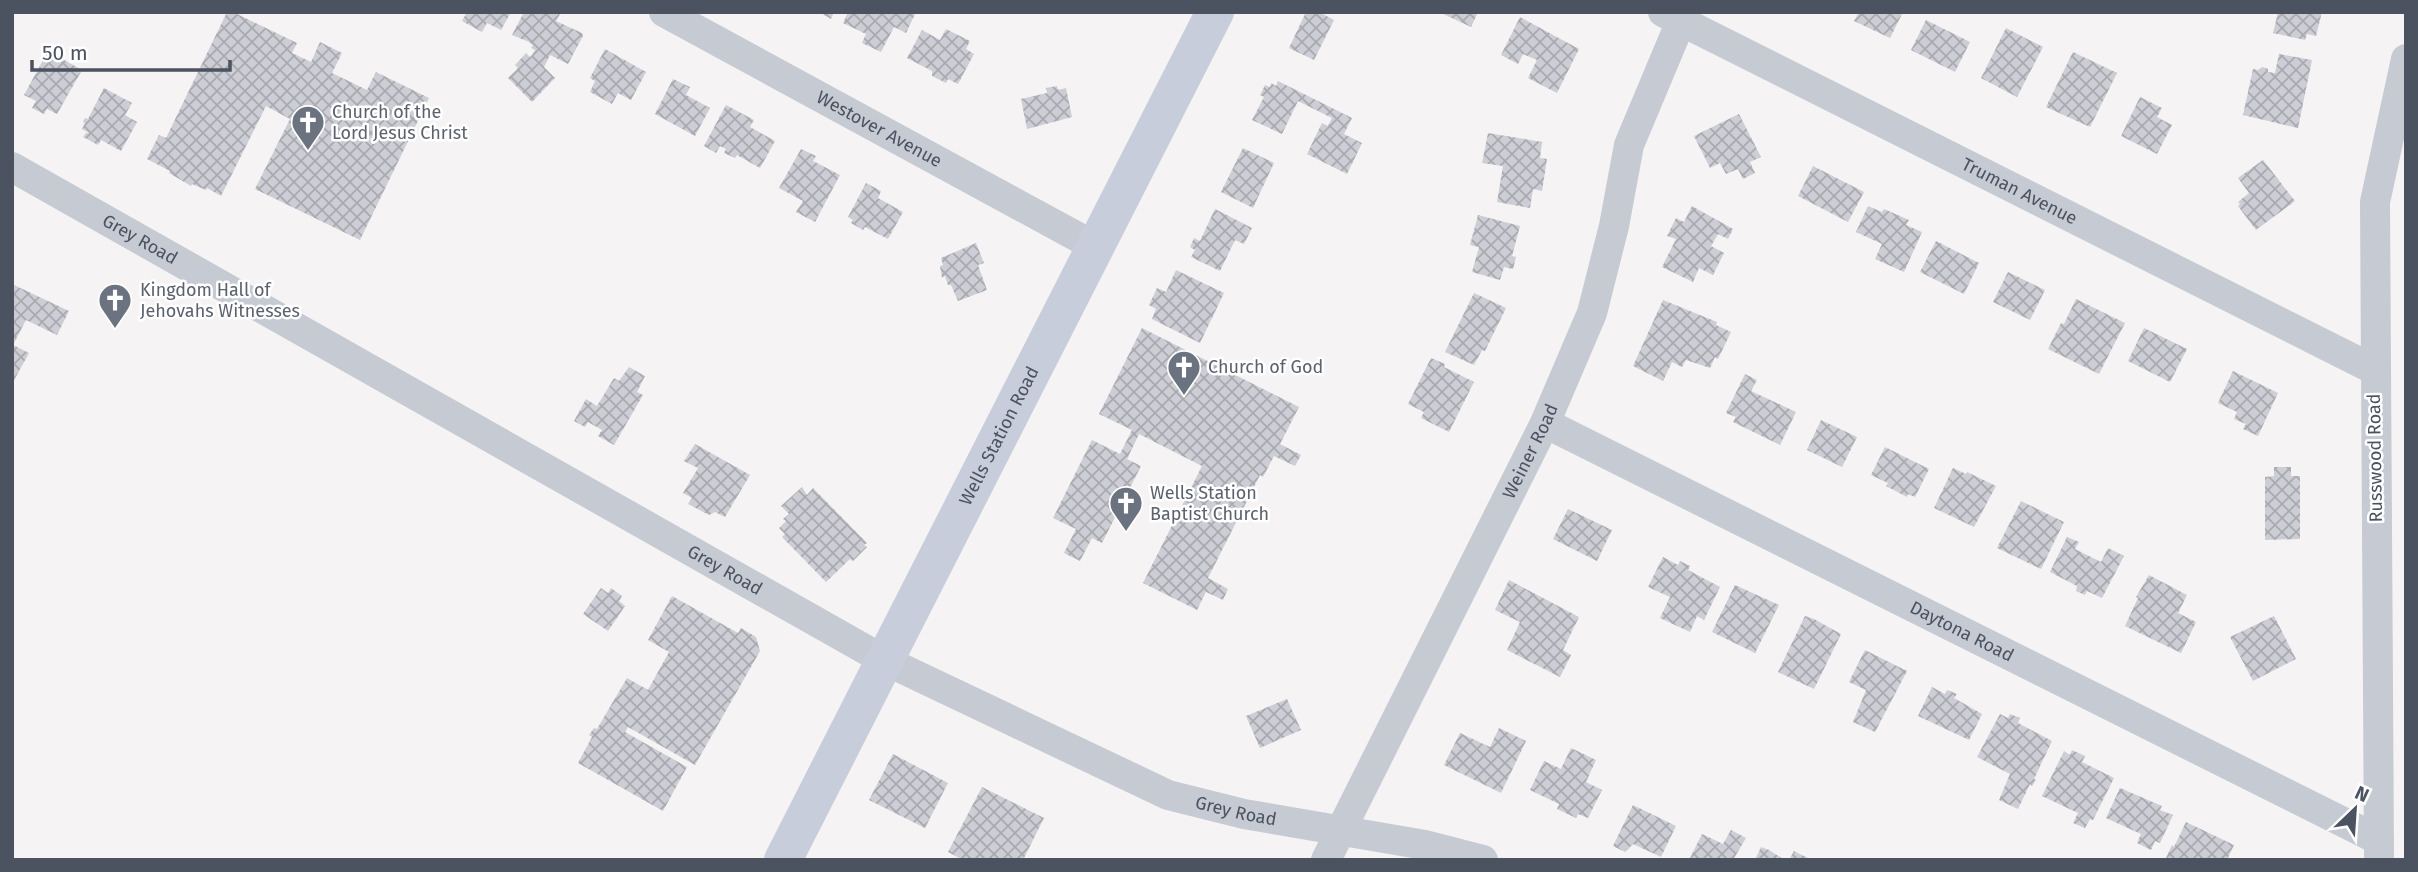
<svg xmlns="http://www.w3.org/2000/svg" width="2418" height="872" font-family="'Fira Sans',sans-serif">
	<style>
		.building { fill: url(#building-cross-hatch) }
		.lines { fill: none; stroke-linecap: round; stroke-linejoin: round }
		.street { stroke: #c5cad3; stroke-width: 30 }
		.secondary { stroke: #c7cdda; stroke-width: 38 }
		.labels { text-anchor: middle; stroke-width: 5; stroke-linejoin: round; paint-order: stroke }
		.worship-label { font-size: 18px; fill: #5b616d; stroke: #fff; text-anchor: start }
		.street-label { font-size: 18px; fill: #4b5260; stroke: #fff }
	</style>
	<defs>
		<pattern id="building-cross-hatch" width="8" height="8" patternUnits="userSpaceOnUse" patternTransform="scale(1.75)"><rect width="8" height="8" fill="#cdced5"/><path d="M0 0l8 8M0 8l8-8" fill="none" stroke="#a8aab0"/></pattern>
	</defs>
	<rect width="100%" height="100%" fill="#f5f3f3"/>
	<path class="building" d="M227 12H233L297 43 292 53 311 62 320 42 342 53 332 73 367 90 376 72 429 98 360 240 255 189 290 119 266 106 221 196 207 188 206 190 192 184 191 186 169 173 170 171 147 159 159 135 166 138Z
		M467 12H511L501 30 487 23 482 32 462 21Z
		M524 12H557L560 14 556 21 582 33 583 36 568 64 550 55 544 67 555 78 532 102 508 78 518 68 515 65 526 53 530 57 532 55 535 50 531 48 533 45 529 42 512 35Z
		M819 12H834L831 19Z
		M848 12H916L906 33 894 27 881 52 862 43 866 34 843 23Z
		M1306 12H1319L1334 20 1314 60 1289 48Z
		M1439 12H1478L1471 27Z
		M1859 12H1903L1890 38 1854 21Z
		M2278 12H2322L2316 36 2307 34 2305 40 2273 33Z
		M1520 17 1579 49 1557 93 1528 78 1537 60 1523 54 1518 64 1501 55Z
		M1926 20 1970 42 1955 72 1911 50Z
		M2006 28 2043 47 2017 97 1981 78Z
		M946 29 970 41 966 49 974 54 958 84 948 79 946 83 932 76V71L907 58 922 30 940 40Z
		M605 49 646 72 631 100 618 93 612 104 590 92 595 81 590 78Z
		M48 51 82 70 57 114 47 109 44 114 32 108 36 101 24 95Z
		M2073 52 2117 73 2090 127 2046 107Z
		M2279 54 2312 60 2298 128 2243 115 2253 69 2258 70 2262 67 2268 69V72L2275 73Z
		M673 79 690 87 686 95 710 108 695 136 655 114Z
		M1278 81 1352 118 1344 134 1362 143 1347 174 1307 154 1322 123 1328 126 1332 118 1298 101 1282 134 1252 120 1264 97 1260 95 1265 85 1270 87 1271 83 1276 86Z
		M1057 86 1058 90 1066 88 1072 117 1027 129 1021 99 1047 93 1046 88Z
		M104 88 132 103 125 115 137 122 121 151 101 140 98 145 83 137 86 133H89L82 129 85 123 83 122 85 118 88 119Z
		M2140 97 2162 108 2157 117 2172 125 2157 154 2121 136Z
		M726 105 754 120 750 127 775 141 760 168 737 155 735 158 724 153 726 149 720 146 716 153 704 146Z
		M1739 114 1761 157 1750 162 1755 173 1743 179 1738 169 1726 174 1720 163 1710 168 1694 136Z
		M1488 133 1542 142 1540 158 1547 159 1542 191 1533 189 1530 208 1497 202 1503 166 1482 163Z
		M1243 148 1274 163 1253 208 1221 192Z
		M801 149 816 156 813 161 840 175 815 222 796 212 803 201 779 188Z
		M2263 160 2295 201 2256 230 2238 206 2240 204 2238 202 2249 193 2238 178Z
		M1813 166 1864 192 1848 222 1798 196Z
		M866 183 881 191 878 198 903 212 888 239 865 227 863 230 851 223 853 220 848 217Z
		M1692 206 1733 229 1728 239 1718 234 1711 246 1724 253 1713 275 1699 268 1693 282 1662 267 1676 239 1667 236 1676 218 1684 222Z
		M1868 206 1882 212 1884 209 1909 220 1906 225 1922 232 1904 272 1875 259 1882 244 1856 232Z
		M1215 209 1252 228 1244 244 1235 240 1220 271 1191 257 1195 250 1190 247 1194 238 1200 241Z
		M1478 215 1520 226 1512 256 1516 257 1513 269 1504 267 1500 280 1472 272 1479 247 1470 245Z
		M1936 241 1979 263 1964 294 1920 272Z
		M976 243 984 263 978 265 987 290 958 301 951 285H948L945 276 942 278 940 266 943 265 941 258Z
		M1176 270 1224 293 1200 343 1152 319 1156 309 1149 305 1157 288 1166 292Z
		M2008 272 2045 290 2030 320 1993 302Z
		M12 284 69 311 57 335 26 320 13 345 29 353 12 384Z
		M1474 293 1506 308 1485 351 1482 350 1474 365 1445 352Z
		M2076 299 2125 323 2099 374 2048 349 2061 323 2064 324Z
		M1663 300 1717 322 1716 325 1731 332 1718 359 1715 357 1710 368 1686 360 1682 367 1672 362 1663 381 1633 366Z
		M1142 328 1299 407 1280 444 1301 455 1295 466 1274 456 1263 477 1260 475 1208 578 1228 589 1223 600 1206 592 1197 610 1143 583 1202 466 1139 434 1127 459 1141 466 1102 543 1092 538 1080 561 1064 553 1076 529 1053 518 1092 440 1120 454 1132 430 1099 414Z
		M2144 328 2187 349 2170 382 2128 361Z
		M1431 358 1445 364 1444 367 1474 382 1449 432 1421 418 1424 412 1408 404Z
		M629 367 645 376 637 392 643 395 614 445 598 436 602 430 588 422 585 427 574 421 586 399 597 406 614 378 619 381Z
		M2233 371 2278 393 2258 436 2243 429 2246 424 2234 419 2237 412 2218 403Z
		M1745 374 1757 380 1751 391 1796 412 1780 445 1733 422 1736 417 1726 413Z
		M1821 420 1857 437 1842 467 1807 450Z
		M695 444 750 475 725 517 715 512 709 515 688 504 692 498 683 493 698 468 684 461Z
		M1885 447 1929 469 1915 497 1908 494 1907 497 1886 486 1888 483 1871 475Z
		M2274 467H2291V476H2300V539L2265 540V477L2274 476Z
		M1953 468 1966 474 1967 472 1996 486 1974 527 1934 508Z
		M802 487 807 495 813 488 867 543 864 545 867 547 853 561 850 559 826 582 782 537 785 534 779 528 786 521 783 519 789 514 781 506Z
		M2021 501 2064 522 2041 569 1997 548Z
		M1568 509 1612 530 1597 561 1553 539Z
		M2067 537 2079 542 2075 549 2101 562 2108 548 2124 556 2102 598 2087 591 2085 595 2076 591 2077 586 2050 572Z
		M1663 557 1678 565 1680 561 1690 566 1688 570 1720 587 1704 620 1697 616 1690 632 1660 618 1670 597 1648 587Z
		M2149 575 2187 595 2178 613 2196 622 2181 653 2125 626 2138 598 2136 597Z
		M1509 580 1579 617 1563 650 1571 655 1560 677 1507 650 1520 622 1495 610Z
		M1735 585 1779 605 1755 653 1712 632Z
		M601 588 608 593 611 588 622 596 619 601 625 606 608 631 583 614Z
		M672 596 738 633 741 628 756 637 760 651 695 765 628 727 625 732 687 767 663 811 578 763 592 737 589 735 594 728 597 729 627 678 648 690 669 652 648 640Z
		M1805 616 1814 619 1841 634 1814 689 1778 672Z
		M2274 616 2296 659 2253 681 2230 637Z
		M1865 650 1907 671 1875 732 1853 722 1866 690 1849 682Z
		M1932 687 1945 694 1947 690 1957 694 1954 698 1982 714 1969 740 1918 716Z
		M1287 699 1301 730 1260 748 1246 716Z
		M2000 714 2008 718 2010 714 2020 718 2018 723 2052 741 2034 779 2036 780 2032 786 2030 784 2018 809 1999 800 2010 774 1977 757Z
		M1499 728 1526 741 1501 793 1444 765 1460 733 1490 747Z
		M1571 748 1596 760 1586 782 1602 790 1588 818 1578 814 1576 818 1557 809 1559 804 1530 790 1544 761 1561 769Z
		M2072 750 2085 756 2082 762 2114 778 2093 820 2090 819 2085 828 2073 823 2078 813 2042 796 2064 751 2070 755Z
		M893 754 948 783 925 828 869 800Z
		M982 787 1044 818 1023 860H963L948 852Z
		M2120 788 2162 806 2160 810 2173 815 2160 843 2155 841 2151 850 2137 843 2141 834 2106 818Z
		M1633 805 1676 826 1661 857 1633 844 1625 852 1613 846Z
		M2186 822 2234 845 2227 860H2165L2172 845 2174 847Z
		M1731 830 1746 838 1733 860H1689L1702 834 1723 844Z
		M1761 847 1769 850 1785 860H1755Z
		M1794 851 1812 860H1789Z"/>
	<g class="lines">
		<g class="street">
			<path id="s1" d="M664 12 1096 247"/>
			<path id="s2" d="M1663 12 2375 370"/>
			<path id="s3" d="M12 167 884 660 1168 795 1244 814 1425 845 1483 860"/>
			<path id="s4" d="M1545 423 2379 840"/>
			<path d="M2379 856 2375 202 2406 59"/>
			<path id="s5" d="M1326 860 1545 423 1592 313 1614 226 1629 145 1681 21"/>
		</g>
		<path class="secondary" id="s6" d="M783 860 1215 12"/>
	</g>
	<defs>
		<symbol id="church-pin" viewBox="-11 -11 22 30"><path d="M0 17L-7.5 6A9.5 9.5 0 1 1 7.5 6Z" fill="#6b7280" stroke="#fff"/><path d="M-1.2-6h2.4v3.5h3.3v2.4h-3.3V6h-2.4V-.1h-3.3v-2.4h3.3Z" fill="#fff"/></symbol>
	</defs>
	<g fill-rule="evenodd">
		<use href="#church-pin" x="289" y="103" width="38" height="52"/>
		<use href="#church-pin" x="96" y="281" width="38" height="52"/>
		<use href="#church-pin" x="1165" y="348" width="38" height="52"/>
		<use href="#church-pin" x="1107" y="484" width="38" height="52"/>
	</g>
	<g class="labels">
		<g class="worship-label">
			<text x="332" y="118">Church of the<tspan x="332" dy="21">Lord Jesus Christ</tspan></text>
			<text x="140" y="296">Kingdom Hall of<tspan x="140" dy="21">Jehovahs Witnesses</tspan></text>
			<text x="1208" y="373">Church of God</text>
			<text x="1150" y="499">Wells Station<tspan x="1150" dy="21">Baptist Church</tspan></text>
		</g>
		<g class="street-label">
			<text dy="6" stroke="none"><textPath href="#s1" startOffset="245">Westover Avenue</textPath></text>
			<text dy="6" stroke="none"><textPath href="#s2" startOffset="399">Truman Avenue</textPath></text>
			<text dy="6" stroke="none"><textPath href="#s3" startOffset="147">Grey Road</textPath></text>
			<text dy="6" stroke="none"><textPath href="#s6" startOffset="476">Wells Station Road</textPath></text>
			<text dy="6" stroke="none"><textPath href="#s5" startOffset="457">Weiner Road</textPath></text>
			<text transform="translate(2375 458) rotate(-91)" y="6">Russwood Road</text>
			<text dy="6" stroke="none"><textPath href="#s3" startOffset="819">Grey Road</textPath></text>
			<text dy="6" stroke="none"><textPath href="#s4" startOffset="466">Daytona Road</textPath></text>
			<text dy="6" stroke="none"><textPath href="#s3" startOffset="1386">Grey Road</textPath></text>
		</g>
	</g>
	<rect width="2418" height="872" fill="none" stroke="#4b5260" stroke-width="28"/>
	<g transform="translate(2355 809) rotate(25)" stroke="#ffffff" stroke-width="5" paint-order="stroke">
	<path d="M0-5L12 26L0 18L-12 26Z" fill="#4b5260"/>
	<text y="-10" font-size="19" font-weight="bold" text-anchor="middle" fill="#4b5260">N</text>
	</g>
	<path d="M32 60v10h198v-10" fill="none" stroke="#4b5260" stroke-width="3.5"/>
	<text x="42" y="60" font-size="21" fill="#4b5260" stroke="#ffffff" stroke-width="5" paint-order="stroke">50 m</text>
</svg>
